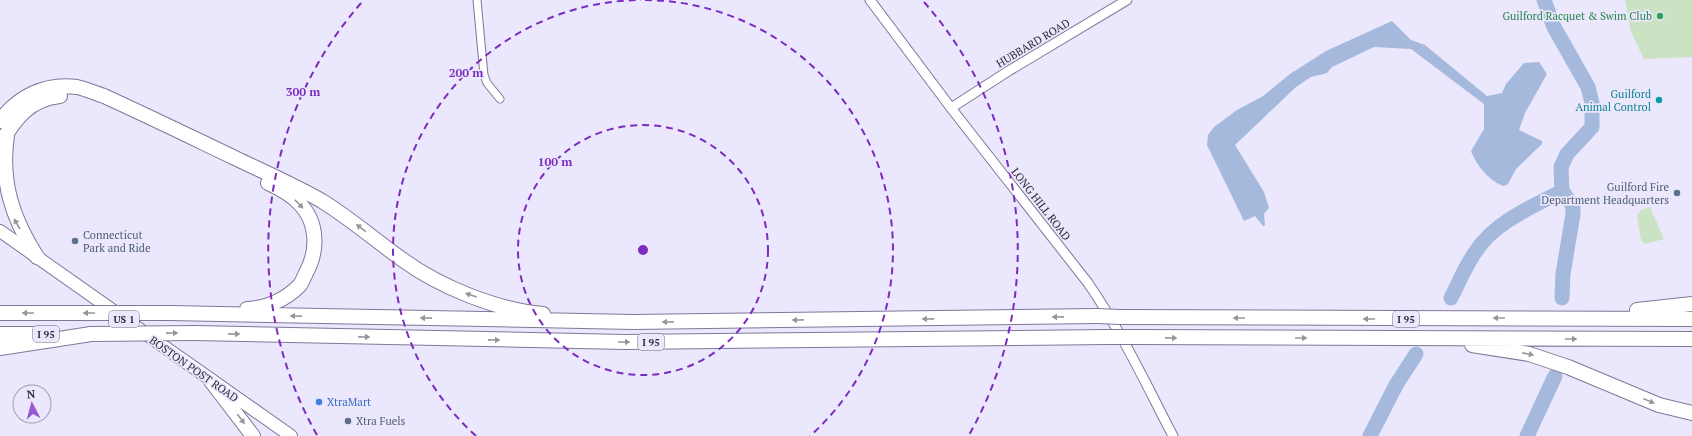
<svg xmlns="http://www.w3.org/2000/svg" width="1692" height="436" font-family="'PT Serif',serif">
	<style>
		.green { fill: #cbe3c3 }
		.water { fill: #a4b9dc }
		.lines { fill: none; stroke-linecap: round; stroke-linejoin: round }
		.river { stroke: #a4b9dc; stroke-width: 15 }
		.minor-casing { stroke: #7f7898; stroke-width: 9 }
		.tertiary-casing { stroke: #7f7898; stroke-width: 11 }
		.primary-casing { stroke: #7f7898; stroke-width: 14 }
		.motorway-casing { stroke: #7f7898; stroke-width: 16 }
		.minor { stroke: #fff; stroke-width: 7 }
		.tertiary { stroke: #fff; stroke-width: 9 }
		.primary { stroke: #fff; stroke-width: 12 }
		.motorway { stroke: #fff; stroke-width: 14 }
		.motorway-bridge-casing { stroke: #7f7898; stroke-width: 16; stroke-linecap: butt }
		.motorway-bridge { stroke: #fff; stroke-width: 14 }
		.oneway { fill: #96959c }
		.ring { fill: none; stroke: #7b2cbf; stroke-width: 2; stroke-dasharray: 7 5 }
		.leisure-dot { fill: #2e9e5b; stroke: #ebe7fd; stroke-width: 1.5 }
		.culture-dot { fill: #0f9aa8; stroke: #ebe7fd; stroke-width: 1.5 }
		.service-dot { fill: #5c6f8a; stroke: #ebe7fd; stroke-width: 1.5 }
		.shop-dot { fill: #3f7fe0; stroke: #ebe7fd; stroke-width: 1.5 }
		.labels { text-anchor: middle; stroke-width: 3.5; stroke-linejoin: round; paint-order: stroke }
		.shield { fill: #ebe7fd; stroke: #676374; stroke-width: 1 }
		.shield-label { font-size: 10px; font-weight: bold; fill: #2e2b39 }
		.leisure-label { font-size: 11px; fill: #27864d; stroke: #ebe7fd; text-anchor: end }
		.street-label { font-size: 11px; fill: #2e2b39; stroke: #ebe7fd }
		.culture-label { font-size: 11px; fill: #0d838f; stroke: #ebe7fd; text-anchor: end }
		.service-label { font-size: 11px; fill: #4e5e75; stroke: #ebe7fd; text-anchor: start }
		.shop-label { font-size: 11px; fill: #366cbe; stroke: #ebe7fd; text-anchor: start }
		.centre { fill: #7b2cbf; stroke: #ebe7fd; stroke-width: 2 }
		.ring-label { font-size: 12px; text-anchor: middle; font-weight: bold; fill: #7b2cbf; stroke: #ebe7fd; stroke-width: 3.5; stroke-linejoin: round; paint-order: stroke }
	</style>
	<rect width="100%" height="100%" fill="#ebe7fd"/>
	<path class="green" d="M1625 0H1692V57L1644 59 1631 32Z
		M1650 207 1664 239 1644 244 1641 240 1637 216 1641 210Z"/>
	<path class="water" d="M1392 21 1411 40 1425 45 1487 96 1502 93 1506 84 1524 63 1539 62 1547 74 1525 113 1519 130 1542 141V144L1516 169 1508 184 1504 186C1490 182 1476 165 1471 151L1484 129V104L1411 49 1374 47 1332 67 1327 73 1311 77 1296 87 1235 145 1264 192 1269 208 1264 214 1265 225 1263 226 1255 216 1244 221 1207 145 1208 135 1214 127 1237 110 1263 96 1290 74 1326 51Z"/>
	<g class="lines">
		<path class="river" d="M1544 0 1554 27 1588 87 1592 103V127L1567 154 1561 167 1562 191
			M1562 191 1573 206V214L1563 274 1562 298
			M1451 298C1459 282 1466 265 1476 251 1495 222 1532 207 1562 191
			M1370 436 1396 385 1416 354
			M1527 436 1555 376"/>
		<defs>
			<path id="minor" d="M477 0 484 75 487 83 500 99"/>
			<path id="tertiary" d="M870 0 951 108 1088 283C1121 331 1146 384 1173 436
				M951 108 1010 70 1127 0"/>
			<path id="primary" d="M0 231 291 436"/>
			<path id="motorway" d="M0 121C18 96 46 83 77 87 86 89 95 93 104 96 148 116 191 137 235 158 264 172 294 185 322 201 351 219 376 241 403 260 440 287 497 310 543 314
				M7 135C0 183 13 219 37 257
				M0 144C15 119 29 99 60 96
				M247 309C266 308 285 300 299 286 302 283 304 277 306 273 318 251 318 224 301 205 292 195 279 188 268 183
				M1637 310 1692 304
				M0 313H57
				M170 313 633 322 1097 316
				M1120 317 1692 319
				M195 333 625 342 1108 337
				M0 334H43
				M1132 337 1692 339
				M1472 345 1529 354 1568 367 1659 405 1692 413
				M0 348 91 334
				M211 381 253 436"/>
		</defs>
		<use href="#minor" class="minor-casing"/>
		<use href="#tertiary" class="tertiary-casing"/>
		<use href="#primary" class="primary-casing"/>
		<use href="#motorway" class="motorway-casing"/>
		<use href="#minor" class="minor"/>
		<use href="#tertiary" class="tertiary"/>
		<use href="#primary" class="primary"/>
		<use href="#motorway" class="motorway"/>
		<defs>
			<path id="motorway-bridge" d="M57 313H170
				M1097 316 1120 317
				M91 334 195 333
				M1108 337H1132"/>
		</defs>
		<use href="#motorway-bridge" class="motorway-bridge-casing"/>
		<use href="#motorway-bridge" class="motorway-bridge"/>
	</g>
	<defs><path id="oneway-solid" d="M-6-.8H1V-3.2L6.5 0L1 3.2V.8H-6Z"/></defs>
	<g class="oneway">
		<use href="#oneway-solid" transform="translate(299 204) rotate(46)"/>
		<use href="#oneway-solid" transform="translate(17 224) rotate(-120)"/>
		<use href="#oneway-solid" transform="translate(361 228) rotate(-143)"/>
		<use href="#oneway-solid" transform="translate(471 295) rotate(-161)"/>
		<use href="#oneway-solid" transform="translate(28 313) rotate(-180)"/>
		<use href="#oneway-solid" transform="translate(89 313) rotate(-180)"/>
		<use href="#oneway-solid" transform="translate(296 316) rotate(-179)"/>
		<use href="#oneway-solid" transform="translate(1058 317) rotate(179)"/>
		<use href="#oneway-solid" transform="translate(426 318) rotate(-179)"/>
		<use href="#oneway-solid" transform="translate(1239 318) rotate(-180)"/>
		<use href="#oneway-solid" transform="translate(1499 318) rotate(180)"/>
		<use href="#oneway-solid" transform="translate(928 319) rotate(179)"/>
		<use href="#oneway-solid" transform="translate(1369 319) rotate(180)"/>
		<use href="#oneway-solid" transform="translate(798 320) rotate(179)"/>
		<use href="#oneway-solid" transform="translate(668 322) rotate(179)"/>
		<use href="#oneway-solid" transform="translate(172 333) rotate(-1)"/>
		<use href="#oneway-solid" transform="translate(234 334) rotate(1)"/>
		<use href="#oneway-solid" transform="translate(364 337) rotate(1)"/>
		<use href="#oneway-solid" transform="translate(1171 338) rotate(1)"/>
		<use href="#oneway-solid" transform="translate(1301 338)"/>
		<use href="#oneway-solid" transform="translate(1571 339)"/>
		<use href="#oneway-solid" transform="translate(494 340) rotate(1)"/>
		<use href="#oneway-solid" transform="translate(624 342)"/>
		<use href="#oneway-solid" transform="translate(1528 354) rotate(12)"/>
		<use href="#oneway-solid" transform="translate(1649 401) rotate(22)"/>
		<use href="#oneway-solid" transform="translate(241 419) rotate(53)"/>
	</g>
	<g class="ring">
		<circle cx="643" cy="250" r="125"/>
		<path d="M476 436A250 250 0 0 1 641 0M645 0A250 250 0 0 1 810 436"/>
		<path d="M317 435A375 375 0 0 1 362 2M924 2A375 375 0 0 1 969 435"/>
	</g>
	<circle class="leisure-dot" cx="1660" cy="16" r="4"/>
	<circle class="culture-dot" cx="1659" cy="100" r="4"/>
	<g class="service-dot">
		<circle cx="1677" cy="193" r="4"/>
		<circle cx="75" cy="241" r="4"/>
		<circle cx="348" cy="421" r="4"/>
	</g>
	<circle class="shop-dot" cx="319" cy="402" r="4"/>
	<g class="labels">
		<g class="shield">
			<rect x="109" y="311" width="30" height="16" rx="3"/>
			<rect x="1393" y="311" width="26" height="16" rx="3"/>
			<rect x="33" y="326" width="26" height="16" rx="3"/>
			<rect x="638" y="334" width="26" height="16" rx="3"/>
		</g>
		<g class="shield-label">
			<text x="124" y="323">US 1</text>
			<text x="1406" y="323">I 95</text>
			<text x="46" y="338">I 95</text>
			<text x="651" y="346">I 95</text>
		</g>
		<g class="leisure-label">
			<text x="1652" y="20">Guilford Racquet &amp; Swim Club</text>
		</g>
		<g class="street-label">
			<text transform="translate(1033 43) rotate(-31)" y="4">HUBBARD ROAD</text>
			<text transform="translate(1041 204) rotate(52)" y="4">LONG HILL ROAD</text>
			<text transform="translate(194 369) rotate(35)" y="4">BOSTON POST ROAD</text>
		</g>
		<g class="culture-label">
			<text x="1651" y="98">Guilford<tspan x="1651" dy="13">Animal Control</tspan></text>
		</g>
		<g class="service-label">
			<text x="1669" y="191" text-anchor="end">Guilford Fire<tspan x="1669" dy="13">Department Headquarters</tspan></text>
			<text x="83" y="239">Connecticut<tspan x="83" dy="13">Park and Ride</tspan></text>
			<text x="356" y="425">Xtra Fuels</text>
		</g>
		<g class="shop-label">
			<text x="327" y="406">XtraMart</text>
		</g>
	</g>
	<circle cx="643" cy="250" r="6" class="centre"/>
	<g class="ring-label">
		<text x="466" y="77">200 m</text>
		<text x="303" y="96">300 m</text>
		<text x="555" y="166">100 m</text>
	</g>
	<g transform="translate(32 404) rotate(354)"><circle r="19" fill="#ebe7fd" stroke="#9f9caf"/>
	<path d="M0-3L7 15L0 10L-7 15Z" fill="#9659d0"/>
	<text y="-6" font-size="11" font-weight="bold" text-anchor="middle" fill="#2e2b39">N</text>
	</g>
</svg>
